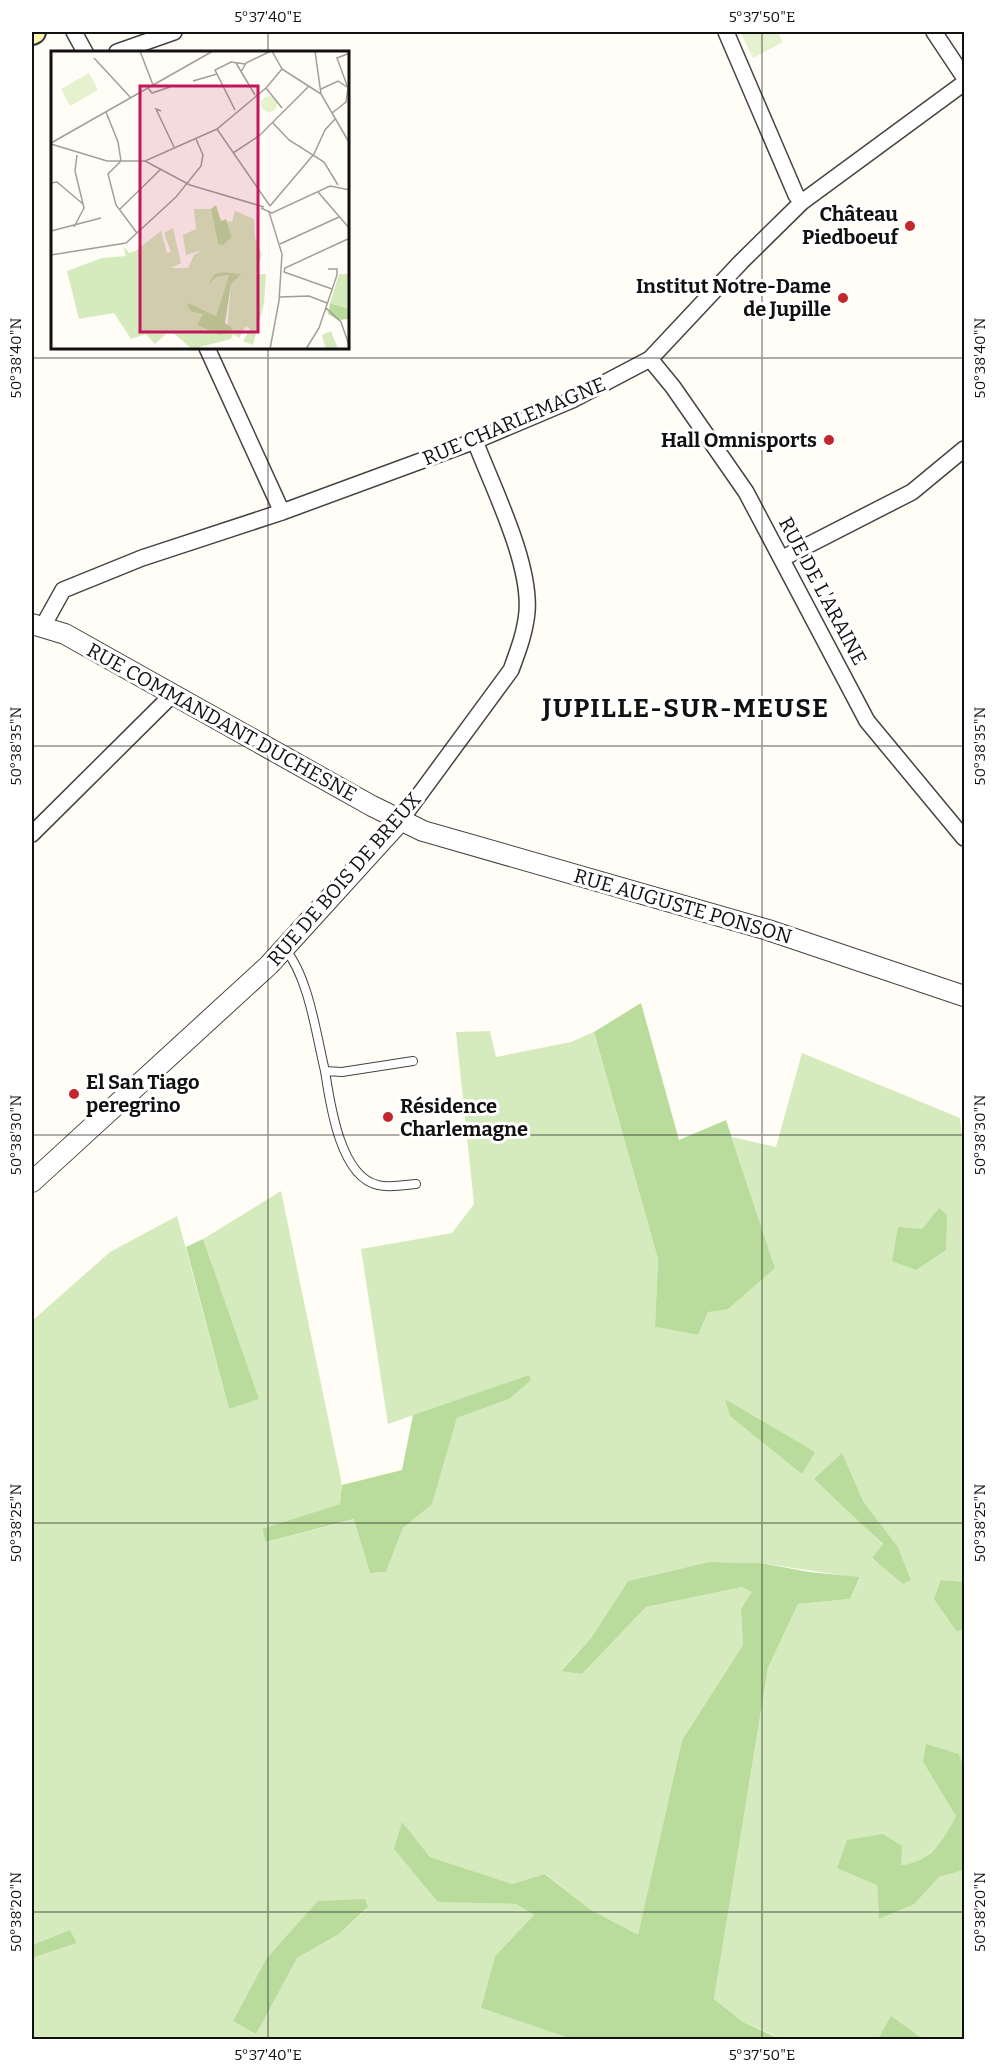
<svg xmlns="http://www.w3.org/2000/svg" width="996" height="2071" font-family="Bitter,serif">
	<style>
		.green { fill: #d5ebbd; fill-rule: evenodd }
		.forest { fill: #b9dc9c }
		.pitch { fill: #e6f2cf }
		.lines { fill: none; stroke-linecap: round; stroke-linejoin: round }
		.service-casing { stroke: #444; stroke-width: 10 }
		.minor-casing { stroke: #444; stroke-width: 18 }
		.tertiary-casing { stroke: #444; stroke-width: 22 }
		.secondary-casing { stroke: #333; stroke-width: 26 }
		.service { stroke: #fff; stroke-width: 8 }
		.minor { stroke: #fff; stroke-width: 15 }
		.tertiary { stroke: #fff; stroke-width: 20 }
		.secondary { stroke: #fff6b0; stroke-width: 22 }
		.ticks { fill: none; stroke: #111; stroke-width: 1.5; stroke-opacity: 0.45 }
		.poi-dot { fill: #c4262e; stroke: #fff; stroke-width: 2 }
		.labels { text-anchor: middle; stroke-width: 6; stroke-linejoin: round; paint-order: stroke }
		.poi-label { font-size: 20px; font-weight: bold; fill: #111; stroke: #fff; text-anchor: end }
		.street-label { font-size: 20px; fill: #111; stroke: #fff }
		.district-label { font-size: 26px; font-weight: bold; letter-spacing: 1.5px; fill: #111; stroke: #fff }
		.inset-road { fill: none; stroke: #a09f9a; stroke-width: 1.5 }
		.view { fill: #c2185b; fill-opacity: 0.15; stroke: #c2185b; stroke-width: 3 }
		.inset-edge { fill: none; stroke: #111; stroke-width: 3 }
		.neatline { fill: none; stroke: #111; stroke-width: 2 }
		.ticks-label { font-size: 15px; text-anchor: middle; fill: #111 }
	</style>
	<rect width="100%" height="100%" fill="#fffdf5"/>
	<path class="green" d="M490 1031 496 1057 571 1042 594 1032 658 1259 655 1327 698 1335 708 1312 775 1268 732 1137 776 1147 802 1053 960 1118 964 1153V1582L941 1580 957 1632 964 1629V1768L959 1754 923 1762 957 1817 944 1840 917 1864 900 1865 877 1884 879 1919 914 1903 939 1877 964 1870V2039H923L891 2017 878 2039H773L774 2035 743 2022 714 1999 768 1668 798 1604 850 1599 860 1578 760 1563 709 1562 628 1581 591 1638 561 1670 582 1674 646 1607 742 1587 753 1592 741 1609 743 1645 682 1740 638 1936 591 1910 546 1874 512 1884 430 1857 402 1823 395 1849 438 1901 516 1904 534 1915 495 1956 481 2008 571 2039H32V1958L77 1943 70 1930 32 1945V1321L110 1252 177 1216 229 1409 258 1399 203 1239 281 1191 342 1485 340 1504 262 1530 267 1542 355 1519 370 1573 386 1572 403 1528 432 1503 457 1418 509 1399 529 1375 388 1424 361 1249 452 1233 474 1204 456 1032ZM939 1209 916 1270 922 1229ZM726 1399 803 1473 731 1416ZM842 1454 863 1501 898 1547 911 1580 872 1559 883 1545 858 1519ZM368 1908 339 1934 297 1958 233 2021 266 1959Z"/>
	<path class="forest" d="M641 1003 679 1140 726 1120 775 1268 728 1309 708 1312 698 1335 655 1327 658 1259 594 1032Z
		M939 1208 947 1215 946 1250 916 1270 892 1261 898 1227 922 1229Z
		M203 1239 259 1399 229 1409 186 1247Z
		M529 1375 531 1380 509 1399 457 1418 432 1504 403 1528 386 1572 370 1573 354 1519 266 1542 262 1529 340 1504 342 1485 402 1470 413 1415Z
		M725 1399 815 1452 802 1474 730 1416Z
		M842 1453 863 1501 898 1547 911 1580 903 1584 872 1558 883 1544 814 1479Z
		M709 1562 760 1563 809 1572 860 1577 850 1599 798 1604 768 1668 714 1999 743 2022 774 2036 773 2039H571L481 2008 495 1956 534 1915 516 1904 438 1902 394 1849 402 1822 430 1857 512 1884 545 1874 591 1910 638 1935 682 1740 743 1645 741 1609 752 1592 742 1587 646 1607 582 1674 561 1671 591 1638 628 1581Z
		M941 1580 964 1582V1629L957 1632 934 1599Z
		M926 1744 959 1754 964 1768V1870L939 1877 914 1904 879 1919 877 1885 837 1868 847 1840 883 1834 902 1846 901 1865C930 1863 944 1840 956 1816L923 1762Z
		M365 1899 368 1907 339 1934 297 1958 256 2034 233 2021 266 1959 318 1901Z
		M70 1930 77 1943 32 1958V1945Z
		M891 2016 923 2039H878Z"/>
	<path class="pitch" d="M740 32H778L783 42 753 58Z"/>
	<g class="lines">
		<defs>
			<path id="service" d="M285 949C309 978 316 1034 325 1071L342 1072 413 1061
				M325 1071C330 1103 340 1177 378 1185 389 1188 405 1185 416 1184"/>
			<path id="minor" d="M74 32 85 52
				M726 32 796 195 802 202
				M934 32 964 77
				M117 52 174 32
				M207 348 282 512
				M650 359 673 387 746 492 867 721 964 838
				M783 558 912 492 964 449
				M43 626 63 590 142 558 282 512 475 441 572 400 650 359 741 262 802 202 964 83
				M400 821 511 670C518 651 525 633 527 612 531 563 493 488 475 441
				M32 834 172 695"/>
			<path id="tertiary" d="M32 624 65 634 372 806 423 831 768 930 964 996
				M32 1182 269 965 400 821"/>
			<path id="secondary" d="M32 33 34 32"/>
		</defs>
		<use href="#service" class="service-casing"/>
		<use href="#minor" class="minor-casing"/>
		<use href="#tertiary" class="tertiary-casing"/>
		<use href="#secondary" class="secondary-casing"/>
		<use href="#service" class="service"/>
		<use href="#minor" class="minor"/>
		<use href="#tertiary" class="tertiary"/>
		<use href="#secondary" class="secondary"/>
	</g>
	<path class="ticks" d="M268 32V52M762 32V2040M268 348V2040M32 358H964M32 746H964M32 1135H964M32 1523H964M32 1912H964"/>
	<g class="poi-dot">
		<circle cx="910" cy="226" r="6"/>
		<circle cx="843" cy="298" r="6"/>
		<circle cx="829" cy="440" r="6"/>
		<circle cx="74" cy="1094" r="6"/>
		<circle cx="388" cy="1117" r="6"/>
	</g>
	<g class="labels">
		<g class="poi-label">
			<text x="898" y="221">Château<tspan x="898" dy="23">Piedboeuf</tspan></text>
			<text x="831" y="293">Institut Notre-Dame<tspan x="831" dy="23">de Jupille</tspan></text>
			<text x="817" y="447">Hall Omnisports</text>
			<text x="86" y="1089" text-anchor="start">El San Tiago<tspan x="86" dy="23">peregrino</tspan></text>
			<text x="400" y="1113" text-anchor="start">Résidence<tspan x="400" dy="23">Charlemagne</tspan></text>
		</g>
		<g class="street-label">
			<text transform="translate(514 421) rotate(-23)" y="7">RUE CHARLEMAGNE</text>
			<text transform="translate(823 591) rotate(62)" y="7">RUE DE L'ARAINE</text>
			<text transform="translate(222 722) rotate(29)" y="7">RUE COMMANDANT DUCHESNE</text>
			<text transform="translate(344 879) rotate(-49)" y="7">RUE DE BOIS DE BREUX</text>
			<text transform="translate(683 906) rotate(16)" y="7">RUE AUGUSTE PONSON</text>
		</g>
		<g class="district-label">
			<text x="686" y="717">JUPILLE-SUR-MEUSE</text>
		</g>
	</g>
	<g transform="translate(51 51)">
		<rect width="298" height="298" fill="#fffdf5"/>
		<path d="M143 158H160L167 193 181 186 176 170 181 171 184 160 203 168 204 187 211 203 205 223H215L213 253 202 294 192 290 199 278 195 275 188 287 182 283 180 288 141 298 119 279 104 293 95 283 80 288 63 262 28 268 16 220 51 207 75 205 72 195 78 202 84 200 110 180 116 202 120 201 113 182 122 177 130 212 120 217H137L143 204 151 199 135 204 132 184 145 178ZM173 221 191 223 180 233 176 280 168 284 146 274 153 263 141 261 140 256 165 265 178 224 166 226 156 233 159 230ZM288 223H298V258L279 252ZM280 280 282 285 287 298H275L271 284Z" fill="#d5ebbd" fill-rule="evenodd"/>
		<path d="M165 154 170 170 175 168 181 186 172 194 167 193 160 158ZM173 221 191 223 180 233 174 272 181 277 180 282 168 284 146 274 152 263 141 261 136 255 137 252 165 265 178 224 166 226 156 234 164 223ZM279 252 298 258V268L287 269 277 263Z" fill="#b9dc9c"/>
		<path d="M38 22 47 39 19 55 10 38ZM210 53a8 8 0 1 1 16 0a8 8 0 1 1-16 0Z" fill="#e6f2cf"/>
		<path class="inset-road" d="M89 0 102 34M221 0 231 18M264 0 270 43 299 93M43 7 80 47M185 12 204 44M190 21 195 12 220 0M142 30 166 23M97 37 101 42 119 36M215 37 231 57M270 38 287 30 296 36M184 59 164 19 180 11 194 13M110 60 105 58 123 96M55 61 67 91 70 110M281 62 295 51 297 37 286 7 299 2M222 72 238 89 273 111 287 134M166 78 219 155M0 92 162 0M0 93 56 110H94L166 78 215 37 231 18 270 43M182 102 208 85 258 35M70 110 57 123 65 154 86 182M94 110 139 134 213 156M0 132 6 131 32 153M267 141 299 178M219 155 263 103 274 79 285 67M210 157 221 162 279 135 299 139M68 159 110 118M218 161 231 203 228 250 219 298M23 176 33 157 24 120 26 104M0 180 50 167M229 193 288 166M0 204 75 192 125 146 150 115 152 104 145 88M281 238 233 221 234 217 299 187M229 246 258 245 276 252M275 257 290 271 299 297M255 298 268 277 286 224V218H277"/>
		<path class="view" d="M89 35H207V281H89Z"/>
		<rect width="298" height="298" class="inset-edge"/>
	</g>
	<rect width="996" height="2071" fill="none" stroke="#ffffff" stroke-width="66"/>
	<rect x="33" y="33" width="930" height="2005" class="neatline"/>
	<g class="ticks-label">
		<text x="268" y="22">5°37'40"E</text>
		<text x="762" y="22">5°37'50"E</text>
		<text transform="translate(16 358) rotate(-90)" y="5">50°38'40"N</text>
		<text transform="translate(980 358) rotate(-90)" y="5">50°38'40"N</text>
		<text transform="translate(16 746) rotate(-90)" y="5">50°38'35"N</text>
		<text transform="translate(980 746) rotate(-90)" y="5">50°38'35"N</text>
		<text transform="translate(16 1135) rotate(-90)" y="5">50°38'30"N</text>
		<text transform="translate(980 1135) rotate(-90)" y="5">50°38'30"N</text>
		<text transform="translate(16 1523) rotate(-90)" y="5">50°38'25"N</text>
		<text transform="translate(980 1523) rotate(-90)" y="5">50°38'25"N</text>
		<text transform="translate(16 1912) rotate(-90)" y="5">50°38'20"N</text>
		<text transform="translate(980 1912) rotate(-90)" y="5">50°38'20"N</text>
		<text x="268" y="2060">5°37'40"E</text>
		<text x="762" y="2060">5°37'50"E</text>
	</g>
</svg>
